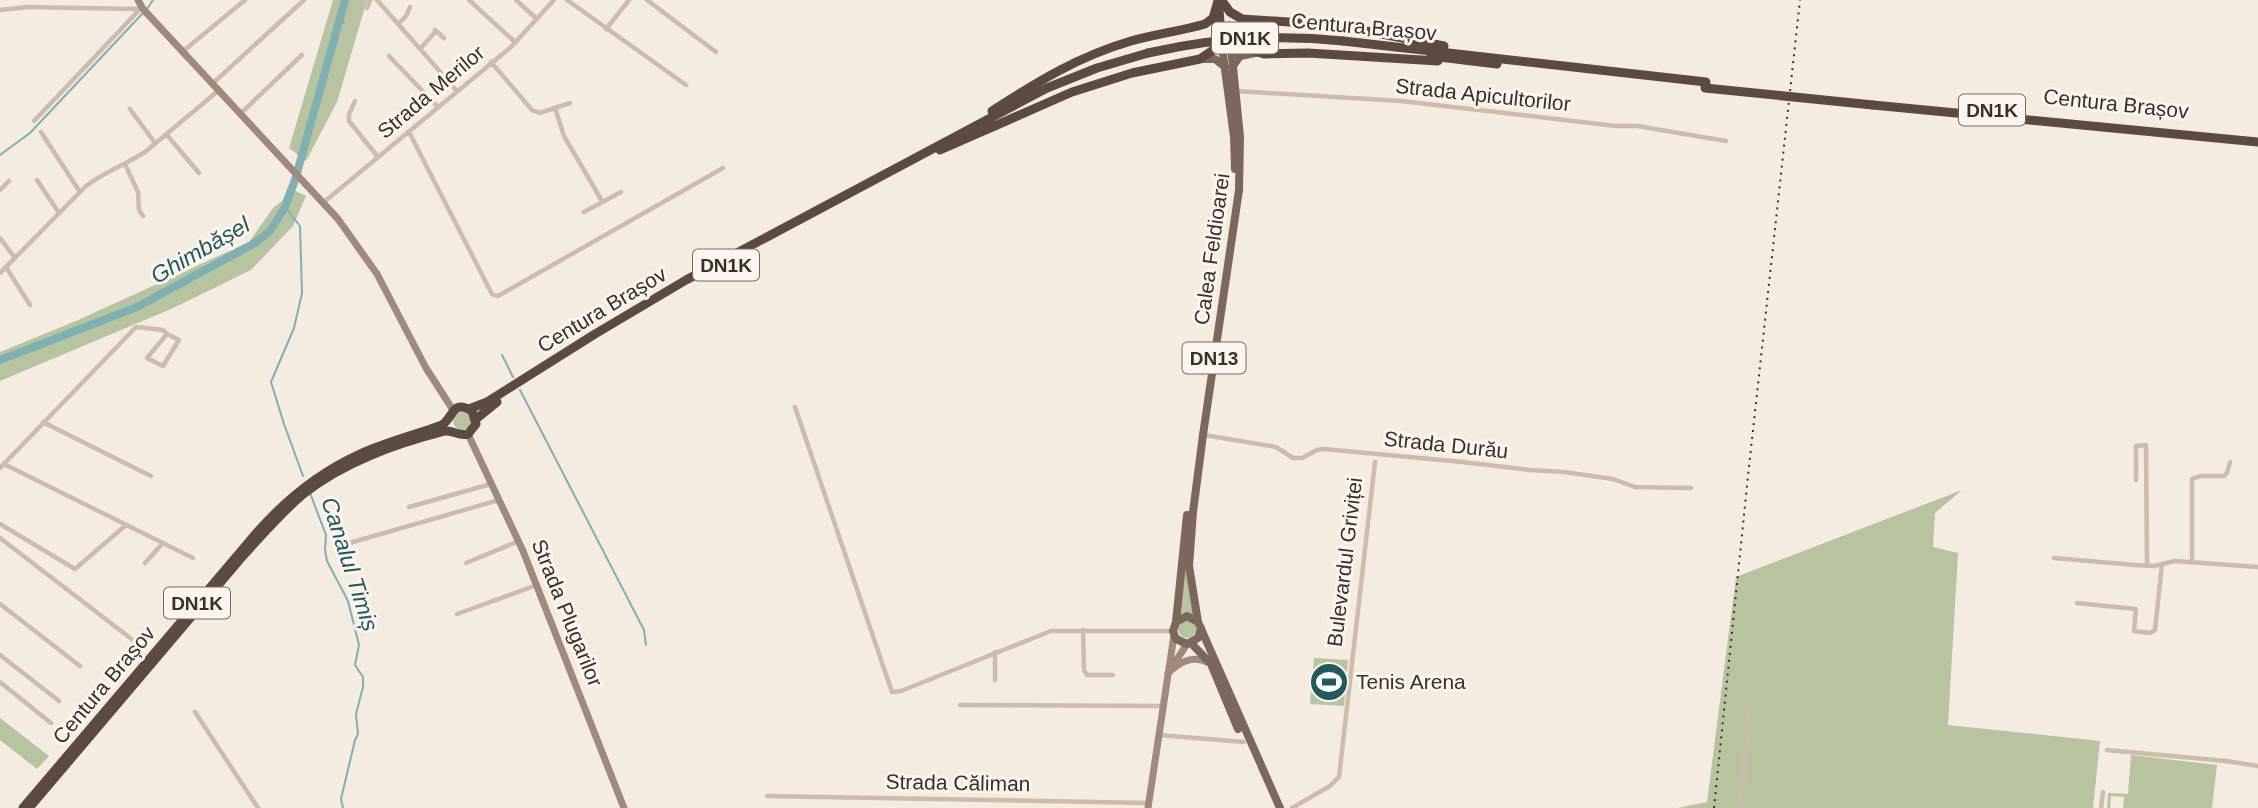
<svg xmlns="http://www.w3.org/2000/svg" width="2258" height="808" font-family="Helvetica,sans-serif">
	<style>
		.green { fill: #b8c4a0 }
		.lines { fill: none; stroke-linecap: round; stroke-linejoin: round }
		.stream { stroke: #7fb0b2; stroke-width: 2 }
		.river { stroke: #7fb0b2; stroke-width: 8 }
		.street { stroke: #cdbbac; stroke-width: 4.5 }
		.secondary { stroke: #a18a7d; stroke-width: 7 }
		.primary { stroke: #7d675c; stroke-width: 8 }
		.highway { stroke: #5c4a42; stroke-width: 9 }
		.rail { stroke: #3b302b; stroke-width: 2; stroke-dasharray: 2 5; stroke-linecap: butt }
		.highway-bridge { stroke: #5c4a42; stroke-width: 9 }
		.labels { text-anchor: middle; stroke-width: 6; stroke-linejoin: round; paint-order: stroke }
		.shield { fill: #fbf5ee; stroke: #756b66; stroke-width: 2 }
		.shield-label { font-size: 19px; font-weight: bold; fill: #3b302b }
		.street-label { font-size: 21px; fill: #3b302b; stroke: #fbf5ee }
		.poi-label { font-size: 21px; fill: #3b302b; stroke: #fbf5ee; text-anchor: start }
		.water-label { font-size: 23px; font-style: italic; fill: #1f5a5e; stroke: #fbf5ee }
	</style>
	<rect width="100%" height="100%" fill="#f4ebe1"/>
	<path class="green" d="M333 0H367L337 102 306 161 289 148Z
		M288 187 306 196 293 226 251 270 171 309 0 381V352L76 321 249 242 273 208 283 200Z
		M453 421a9 9 0 1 1 18 0a9 9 0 1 1-18 0Z
		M1962 490 1935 513 1933 547 1958 553 1948 725 2100 741 2093 808H1677L1707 802 1736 577Z
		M1185 565 1193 614 1178 618Z
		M1178 629a9 9 0 1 1 18 0a9 9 0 1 1-18 0Z
		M1314 658 1348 660 1344 706 1310 704Z
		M0 718 49 756 37 769 0 740Z
		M2131 755 2217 765 2212 808H2123L2124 797 2111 796 2110 808H2107L2108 793 2128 794Z"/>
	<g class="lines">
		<path class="stream" d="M147 9 153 0
			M340 14 344 23
			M0 155 30 133 143 13
			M285 207 300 226 302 293 294 328 271 382 284 424 303 476
			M502 355 513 377
			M520 390 644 630 646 645
			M310 493 326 535 325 550 327 561 348 601 359 645 355 665 363 677V687L356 714 358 734 355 740 341 799 343 808"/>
		<path class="river" d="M0 360 137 307 255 243 270 231 285 207 295 180 345 0"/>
		<path class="street" d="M377 0 457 91
			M469 0 515 42
			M516 0 537 19
			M567 0 686 85
			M647 0 716 52
			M367 8 370 0
			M0 10 28 7 135 9 141 7
			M398 24 406 16 410 7
			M606 29 629 0
			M435 30 444 38
			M420 49 436 31
			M182 52 245 0
			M389 56 438 107
			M491 62 532 110 539 113 555 108 564 136 602 201
			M212 84 304 0
			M1236 91 1401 101 1616 126H1637L1726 141
			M355 101 349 114V121L378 157
			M555 108 570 103
			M130 109 155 143
			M240 114 302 55
			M34 121 141 8
			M41 132 80 192
			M409 132 492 294 498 296 723 168
			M166 134 199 173
			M125 164 138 192 139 210 143 216
			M37 180 59 213
			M0 190 9 181
			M324 202 511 47 554 0
			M584 212 621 192
			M0 238 15 258
			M6 267 30 305
			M0 273 86 186C106 171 125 165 145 152L218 91
			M795 407 892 692 901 691 1051 631H1172
			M43 422 151 476
			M1204 435 1276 447 1293 458H1302L1317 450 1324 449 1462 462 1530 470 1564 472 1613 479 1635 487 1691 488
			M4 464 193 558
			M0 468 136 327 163 330 167 334 179 340 163 366 147 358 167 334
			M2136 480V446L2146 445 2147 565
			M409 507 491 484
			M0 524 75 569 126 525
			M0 538 138 644
			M346 544 499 500
			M2054 558 2135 565 2154 566 2175 561 2258 567
			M145 563 163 543
			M466 563 519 541
			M2192 563V479L2200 476H2224L2227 473 2230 462
			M2077 603 2136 609 2134 631 2150 633 2155 630 2162 564
			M0 604 80 666
			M457 614 537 585
			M1083 630 1084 670 1087 675H1113
			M0 655 59 701
			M995 680V652
			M0 682 51 723
			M960 705 1162 706
			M195 712 258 808
			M1159 735 1244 742
			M2107 750 2226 761 2258 766
			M767 796 1149 803
			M1292 808 1330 786 1339 777 1375 462
			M1740 808 1750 707
			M2101 808 2103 792"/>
		<path class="secondary" d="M138 0 143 9 338 219 377 274 426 368 453 410
			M468 434 523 551 624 808
			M1174 664 1187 644
			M1168 673C1180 662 1192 655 1207 662
			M1148 808 1174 635"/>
		<path class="primary" d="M1222 47 1234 137 1235 169
			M1231 47 1240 137 1239 190 1203 435 1193 512 1189 566 1198 622 1280 808
			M1200 59H1215L1225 67
			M1233 66 1240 56 1255 53
			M1187 515 1176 622 1173 631 1176 639 1187 644 1198 638 1201 628
			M1176 622 1187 616 1198 622
			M1191 643 1211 664 1238 729"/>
		<path class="highway" d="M1222 1 1230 12 1242 19 1335 25 1444 46
			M1219 9 1220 23 1215 39 1219 46 1225 48 1234 45 1237 39 1236 32 1229 26
			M1343 41 1706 82
			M1234 45 1264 54 1308 53 1438 61
			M1431 56 1497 64
			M1873 105 2258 142
			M992 111C1037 82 1079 56 1131 41 1156 34 1181 31 1205 24L1213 18 1218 1
			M940 150 1072 92 1132 73 1200 59 1219 46
			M469 409 487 402 595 334 686 280 1047 88 1097 68 1148 53
			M476 419 497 402
			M23 808 254 536C283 502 318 473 360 454 387 442 415 435 442 425 454 417 452 399 472 411L476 424 468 434C459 437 454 430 445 431 395 444 343 462 302 495 280 514 261 536 241 558L29 808"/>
		<path class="rail" d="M1714 808 1748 476 1800 0"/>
		<path class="highway-bridge" d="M1148 53C1213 38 1277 34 1343 41
			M1705 88 1873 105"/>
	</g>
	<defs>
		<symbol id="stadium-disc" viewBox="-11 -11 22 22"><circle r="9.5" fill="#1f5a5e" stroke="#fbf5ee"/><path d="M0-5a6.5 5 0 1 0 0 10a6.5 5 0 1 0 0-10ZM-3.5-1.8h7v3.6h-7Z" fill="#fff"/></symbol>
	</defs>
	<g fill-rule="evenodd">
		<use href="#stadium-disc" x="1307" y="660" width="44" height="44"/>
	</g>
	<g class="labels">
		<g class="shield">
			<rect x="1212" y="22.5" width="66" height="31" rx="5"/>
			<rect x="1959" y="94.5" width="66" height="31" rx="5"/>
			<rect x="693" y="249.5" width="66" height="31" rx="5"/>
			<rect x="1182.5" y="342.5" width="63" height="31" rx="5"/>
			<rect x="164" y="587.5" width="66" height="31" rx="5"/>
		</g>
		<g class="shield-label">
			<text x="1245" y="45">DN1K</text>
			<text x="1992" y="117">DN1K</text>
			<text x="726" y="272">DN1K</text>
			<text x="1214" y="365">DN13</text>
			<text x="197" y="610">DN1K</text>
		</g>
		<g class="street-label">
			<text transform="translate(1364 27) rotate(5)" y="7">Centura Brașov</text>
			<text transform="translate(431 92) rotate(-40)" y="7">Strada Merilor</text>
			<text transform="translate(1483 95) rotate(6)" y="7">Strada Apicultorilor</text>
			<text transform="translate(2116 104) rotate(6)" y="7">Centura Brașov</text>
			<text transform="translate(1212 249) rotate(-82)" y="7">Calea Feldioarei</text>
			<text transform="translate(602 310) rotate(-31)" y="7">Centura Brașov</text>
			<text transform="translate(1446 445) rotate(6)" y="7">Strada Durău</text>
			<text transform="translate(1345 562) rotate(-83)" y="7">Bulevardul Griviței</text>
			<text transform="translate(567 613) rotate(68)" y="7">Strada Plugarilor</text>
			<text transform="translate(104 685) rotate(-50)" y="7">Centura Brașov</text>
			<text transform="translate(958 783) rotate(1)" y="7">Strada Căliman</text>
		</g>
		<g class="poi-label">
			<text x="1356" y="689">Tenis Arena</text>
		</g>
		<g class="water-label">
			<text transform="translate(200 250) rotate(-30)" y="8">Ghimbășel</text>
			<text transform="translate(350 564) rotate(72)" y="8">Canalul Timiș</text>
		</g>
	</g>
</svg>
